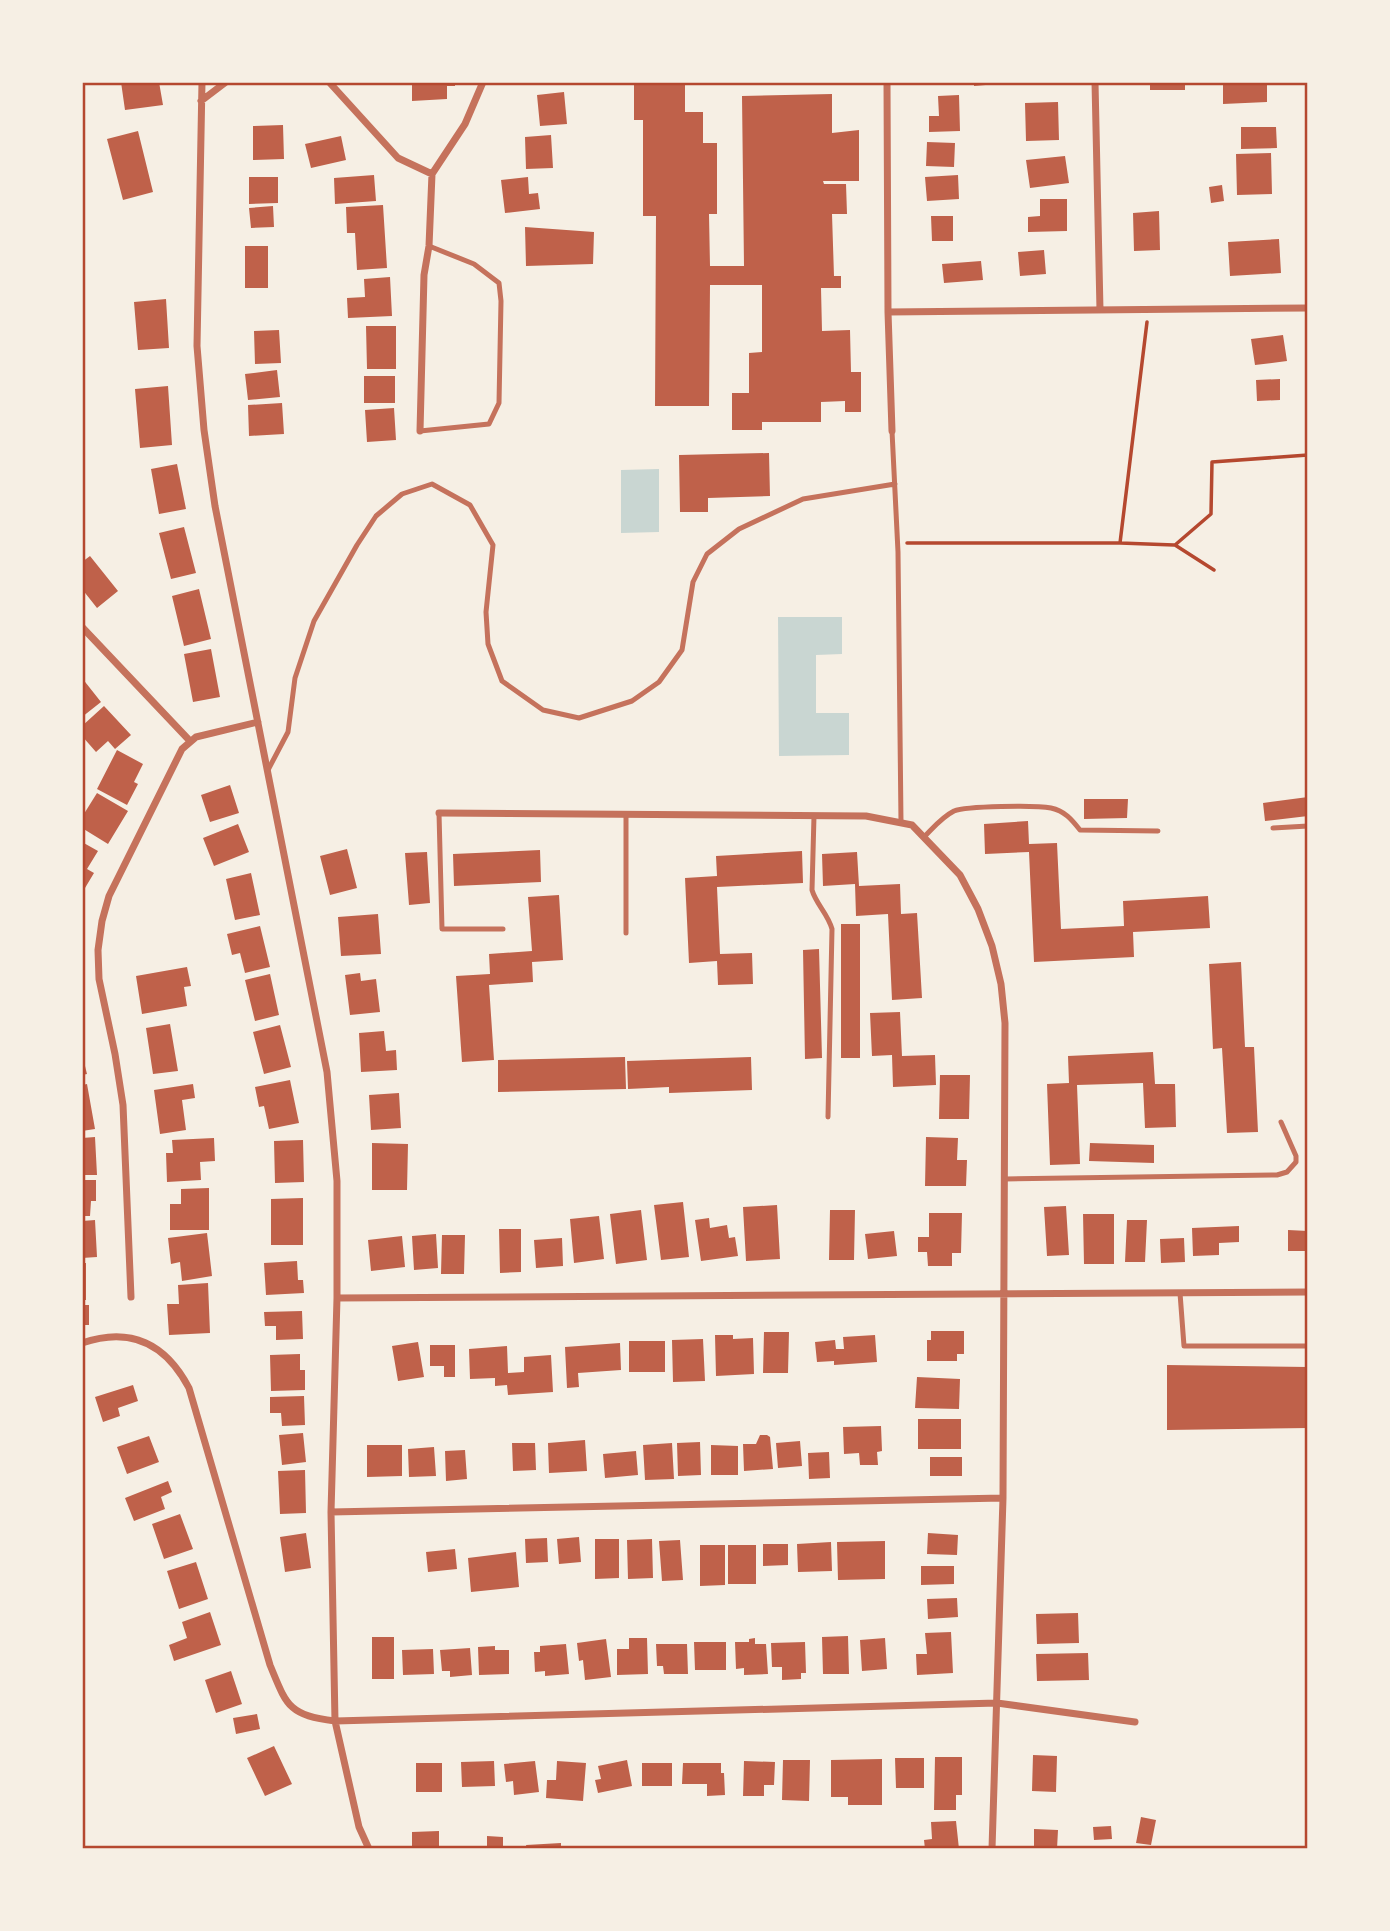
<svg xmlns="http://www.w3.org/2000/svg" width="1390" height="1931" font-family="'Varela Round',sans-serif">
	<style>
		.water { fill: #c9d6d2 }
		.building { fill: #bf614a }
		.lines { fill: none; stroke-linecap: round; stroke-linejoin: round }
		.path { stroke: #b5482f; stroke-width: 3.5 }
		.service { stroke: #c5725c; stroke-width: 5 }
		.minor { stroke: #c5725c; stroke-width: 7 }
		.neatline { fill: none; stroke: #b5482f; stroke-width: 2.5 }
	</style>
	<rect width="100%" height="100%" fill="#f6efe4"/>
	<path class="water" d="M659 469V532L621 533V470Z
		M778 617H842V654L816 655V713H849V755L779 756Z"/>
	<path class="building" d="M121 82H159L163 105 125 110Z
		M412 82H455V86H447V99L412 101Z
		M634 82H685V112H703V143H717V214H709L710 266H744L742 96 832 94V133L859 130V181H823L824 184H846L847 214H832L834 276H841V288H821L822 331 850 330 851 372H861V412H845V401L821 402V422H762V430H732V393H749V353L762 352V285H710L709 406H655L656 216H643V120H634Z
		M974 82H997V84L974 86Z
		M1150 82H1185V90H1150Z
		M1223 82H1267V102L1223 104Z
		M564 92 567 124 540 126 537 95Z
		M959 95 960 131 929 132V116H939L938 96Z
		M1058 102 1059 140 1026 141 1025 103Z
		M283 125 284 159 253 160V126Z
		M1241 127H1276L1277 148 1241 149Z
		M138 131 153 192 123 200 107 139Z
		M551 135 553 168 526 169 525 137Z
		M341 136 346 160 311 168 305 144Z
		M927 142 955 143 954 167 926 166Z
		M1271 153 1272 194 1237 195 1236 154Z
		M1065 156 1069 183 1030 188 1026 160Z
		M374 175 376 201 335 204 334 178Z
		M958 175 959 199 927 201 925 177Z
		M249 177H278V203L249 204Z
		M528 177 529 194 538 193 540 209 505 213 501 180Z
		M1222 185 1224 201 1211 203 1209 187Z
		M1040 199H1067V231L1028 232V217L1040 216Z
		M383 205 387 268 357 270 355 233H347L346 207Z
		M273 206 274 227 251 228 249 208Z
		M1159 211 1160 250 1134 251 1133 213Z
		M931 216H953V241H932Z
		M525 227 594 232 593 264 526 266Z
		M1279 239 1281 273 1230 276 1228 242Z
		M245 246H268V288H245Z
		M1044 250 1046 274 1020 276 1018 252Z
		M981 261 983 280 944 283 942 264Z
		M390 277 392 316 348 318 347 298 365 297 364 279Z
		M166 299 169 348 138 350 134 302Z
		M366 326H396V369H367Z
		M279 330 281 363 255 364 254 331Z
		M1283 335 1287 361 1255 365 1251 339Z
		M277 370 280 397 248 400 245 374Z
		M364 376H395V403H364Z
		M1280 379V400L1257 401 1256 380Z
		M168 386 172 445 140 448 135 389Z
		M282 403 284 434 249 436 248 405Z
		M394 408 396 440 367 442 365 410Z
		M769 453 770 496 708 498V512H680L679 455Z
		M177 464 186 509 159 514 151 469Z
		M184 527 196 573 171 579 159 533Z
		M90 556 118 591 97 608 82 589V562Z
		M199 589 211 639 184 646 172 596Z
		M211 649 220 697 193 702 184 654Z
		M82 678 101 702 82 717Z
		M104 706 131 735 115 749 108 741 96 752 82 736V726Z
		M117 750 143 764 134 782 138 784 127 805 97 789Z
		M230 785 239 813 210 822 201 795Z
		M97 793 128 811 108 844 82 828V817Z
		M1308 797V816L1265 821 1263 803Z
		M1084 799H1128L1127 818 1084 819Z
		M1028 821 1029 844 1057 843 1061 929 1124 926 1123 901 1208 896 1210 928 1133 932 1134 957 1034 962 1029 852 985 854 984 824Z
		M238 824 249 852 214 866 203 838Z
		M82 842 98 851 87 869 94 873 82 893Z
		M347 849 357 888 330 895 320 856Z
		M540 850 541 882 454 886 453 854Z
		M802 851 803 883 717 887 720 954 752 953 753 984 718 985 717 961 689 963 685 878 717 876 716 856Z
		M427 852 430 903 409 905 405 853Z
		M857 852 859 886 900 884 901 914 917 913 922 998 892 1000 888 914 856 916 855 884 823 886 822 854Z
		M251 873 260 915 235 920 226 879Z
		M559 895 563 960 532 962 533 982 489 985 494 1060 462 1062 456 976 490 974 489 954 532 951 528 897Z
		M378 914 381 954 341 956 338 917Z
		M841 924H860V1058H841Z
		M260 926 270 967 245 973 240 953 232 955 227 934Z
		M819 949 822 1058 805 1059 803 950Z
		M1241 962 1245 1047H1254L1258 1132 1227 1133 1222 1048 1213 1049 1209 964Z
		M187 967 191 986 184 987 187 1006 142 1014 136 976Z
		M360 973 361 981 376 979 380 1012 350 1015 345 975Z
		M270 974 279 1015 255 1021 245 980Z
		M900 1012 902 1056 935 1055 936 1085 893 1087 892 1055 872 1056 870 1013Z
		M170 1024 178 1071 153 1074 146 1028Z
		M280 1025 291 1067 264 1074 253 1032Z
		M384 1031 386 1051 396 1050 397 1070 361 1072 359 1033Z
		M1153 1052 1155 1084H1175L1176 1127 1145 1128 1143 1083 1077 1085 1080 1164 1050 1165 1047 1084 1069 1083 1068 1056Z
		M82 1054 87 1074 82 1075Z
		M625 1057 626 1089 498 1092V1060Z
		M751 1057 752 1090 669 1093V1087L628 1089 627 1061Z
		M940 1075H970L969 1119H939Z
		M290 1080 299 1123 269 1129 264 1106 259 1107 255 1087Z
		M87 1084 95 1129 82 1131V1085Z
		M193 1084 195 1098 182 1100 186 1130 160 1134 154 1090Z
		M399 1093 401 1128 371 1130 369 1095Z
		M95 1137 97 1175H82V1138Z
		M926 1137 958 1138 957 1160H967L966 1186H925Z
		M214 1138 215 1161 200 1162 201 1180 167 1182 166 1153H173L172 1140Z
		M303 1140 304 1182 275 1183 274 1141Z
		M372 1143 408 1144 407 1190H372Z
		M1090 1143 1154 1145V1163L1089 1161Z
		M82 1180H96V1201H91L90 1216H82Z
		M209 1188V1230H170V1204H181V1189Z
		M303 1198V1245H271V1199Z
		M683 1202 689 1257 661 1260 654 1205Z
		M777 1205 780 1259 746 1261 743 1207Z
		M1066 1206 1069 1255 1047 1256 1044 1207Z
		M641 1210 647 1260 616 1264 610 1214Z
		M830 1210H855L854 1260H829Z
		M929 1213H962L961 1253H952V1266H928L927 1252H918V1237H929Z
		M1083 1214H1114V1264H1084Z
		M599 1216 604 1259 574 1263 570 1219Z
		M709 1218 710 1228 727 1225 729 1238 735 1237 738 1256 701 1261 695 1220Z
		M95 1220 97 1257 82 1258V1221Z
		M1127 1220H1147L1145 1262H1125Z
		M1239 1226V1242L1219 1243V1255L1193 1256 1192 1228Z
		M499 1229H521V1272L500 1273Z
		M1288 1230 1308 1231V1251H1288Z
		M894 1231 897 1256 868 1259 865 1234Z
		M207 1233 212 1276 182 1281 180 1262 171 1264 168 1238Z
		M436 1234 438 1268 414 1270 412 1236Z
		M442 1235H465L464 1274H441Z
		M402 1236 405 1267 371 1271 368 1240Z
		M562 1238 563 1266 536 1268 534 1240Z
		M1184 1238 1185 1262 1161 1263 1160 1239Z
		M297 1261 298 1280H303L304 1293 266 1295 264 1263Z
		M82 1263H86V1300H82Z
		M208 1283 210 1333 169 1335 167 1304H179L178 1285Z
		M82 1305H89V1325H82Z
		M302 1311 303 1339 276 1340V1326H265L264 1312Z
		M931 1331H964V1354H957V1361H927V1340H931Z
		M764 1332H789L788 1373H763Z
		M715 1335H733V1339L753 1338 754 1374 716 1376Z
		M875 1335 877 1362 834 1365V1361L817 1362 815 1342 835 1340 836 1349H844L843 1337Z
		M703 1339 705 1381 673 1382 672 1340Z
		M629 1341H665V1372H629Z
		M418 1342 424 1377 398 1381 392 1346Z
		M620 1343 621 1370 578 1373 579 1387 567 1388 565 1347Z
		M430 1345H455V1377H444V1366H430Z
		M507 1346 508 1373 524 1372V1357L551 1355 553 1392 508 1395 507 1385 495 1386V1378L470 1379 469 1349Z
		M300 1354V1370H305V1390L271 1391 270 1355Z
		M1167 1365 1308 1367V1428L1167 1430Z
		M917 1377 960 1379 959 1409 915 1408Z
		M133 1385 138 1401 118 1408 120 1416 103 1422 95 1397Z
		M304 1396 305 1425 282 1426 281 1413H270V1397Z
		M918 1419H961V1449H918Z
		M881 1426 882 1451 877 1452 878 1465H860L859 1453 844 1454 843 1427Z
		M303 1433 306 1462 282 1465 279 1435Z
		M760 1435H767L770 1437 773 1469 744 1471 743 1444H756Z
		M149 1436 159 1462 127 1474 117 1447Z
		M585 1440 587 1471 549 1473 548 1443Z
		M800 1441 802 1466 778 1468 776 1443Z
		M700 1442 701 1475 678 1476 677 1443Z
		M512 1443H535L536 1470 513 1471Z
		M672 1443 674 1479 645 1480 643 1445Z
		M367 1445H402V1476L367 1477Z
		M711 1445 738 1446V1475H711Z
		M434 1447 436 1476 409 1477 408 1449Z
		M465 1450 467 1479 446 1481 445 1451Z
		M636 1451 638 1475 605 1478 603 1454Z
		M829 1452 830 1478 809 1479 808 1453Z
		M930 1457H962V1476H930Z
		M305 1470 306 1513 280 1514 278 1471Z
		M168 1481 172 1492 161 1497 165 1509 134 1521 125 1498Z
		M180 1514 193 1549 164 1559 152 1524Z
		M306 1533 311 1568 285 1572 280 1537Z
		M928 1533 958 1535 957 1555 927 1554Z
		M579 1537 581 1562 559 1564 557 1539Z
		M547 1538 548 1562 526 1563 525 1539Z
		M595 1539H619V1578L595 1579Z
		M652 1539 653 1578 628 1579 627 1540Z
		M680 1540 683 1580 662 1581 659 1541Z
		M885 1541V1579L838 1580 837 1542Z
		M831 1542 832 1571 798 1572 797 1544Z
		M763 1544H788V1565L763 1566Z
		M700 1545H725V1585L700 1586Z
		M728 1545H756V1584H728Z
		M455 1549 457 1569 428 1572 426 1552Z
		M516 1552 519 1587 471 1592 468 1558Z
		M196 1562 208 1599 179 1609 167 1571Z
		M921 1566H954V1584L921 1585Z
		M957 1598 958 1617 928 1619 927 1599Z
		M210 1612 221 1645 174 1661 169 1645 187 1638 182 1622Z
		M1078 1613 1079 1643 1037 1644 1036 1614Z
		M951 1632 953 1673 917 1675 916 1654H927L925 1633Z
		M848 1636 849 1674H823L822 1637Z
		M372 1637H394V1679H372Z
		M629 1638H647L648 1674 617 1675V1649H629Z
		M755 1638V1644H766L768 1674 744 1675V1668L736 1669 735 1642H749V1639Z
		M885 1638 887 1669 862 1671 860 1640Z
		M606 1639 611 1677 585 1680 583 1660 579 1661 577 1643Z
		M694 1642H726V1670H695Z
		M805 1642 806 1673H801V1679L782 1680V1667H772L771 1643Z
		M566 1644 569 1674 545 1676V1671L535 1672 534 1652H540V1646Z
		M656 1644H687L688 1674H664L663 1666H657Z
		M495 1646V1650H509V1674L479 1675 478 1647Z
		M470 1648 472 1675 450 1677V1671H442L440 1650Z
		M433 1649 434 1674 403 1675 402 1650Z
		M1088 1653 1089 1680 1037 1681 1036 1654Z
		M231 1671 242 1704 216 1713 205 1680Z
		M257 1714 260 1729 236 1734 233 1718Z
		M274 1746 292 1784 265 1796 247 1758Z
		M1033 1755 1057 1756 1056 1792 1032 1791Z
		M935 1757H962V1795H956V1810H934Z
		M895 1758H924V1788H896Z
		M882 1759V1805H848V1797H831V1760Z
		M627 1760 632 1786 598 1793 595 1780 601 1779 598 1766Z
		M783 1760H810L809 1801 782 1800Z
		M494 1761 495 1786 462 1787 461 1762Z
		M535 1761 539 1792 514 1795 513 1781 506 1782 504 1764Z
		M557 1761 586 1763 583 1801 546 1798 547 1780H556Z
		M744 1761 775 1762 774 1785H764V1796H743Z
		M416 1763H442V1792H416Z
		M642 1763H672V1786H642Z
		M683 1763H721V1773H724L725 1795 707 1796V1784H682Z
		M1141 1817 1156 1820 1151 1845 1136 1843Z
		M956 1821 959 1849H925L924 1840 932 1839 931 1822Z
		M1111 1826 1112 1839 1094 1840 1093 1827Z
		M1034 1829 1058 1830 1057 1849H1034Z
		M439 1831V1849H412V1832Z
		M487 1836 503 1837V1849H487Z
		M561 1843V1849H527L526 1845Z"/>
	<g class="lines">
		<path class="path" d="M907 543H1120L1147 322
			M1120 543 1174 545
			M1214 570 1175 545 1211 514 1212 462 1308 455"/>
		<path class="service" d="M420 431 489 424 499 403 501 301 499 283 474 264 429 246
			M892 431 898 552 901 822
			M268 770 288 732 295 678 314 621 357 545 376 516 402 494 432 484 470 505 493 545 486 612 488 644 502 681 543 710 579 718 632 701 659 682 682 650 693 582 707 554 739 529 803 499 895 484
			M439 813 442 929H503
			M626 815V933
			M814 816 812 890C816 904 828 914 832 929L828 1117
			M1273 828 1308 826
			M925 836C934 827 942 817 954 811 966 806 1036 805 1051 808 1065 811 1072 820 1080 830L1158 831
			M1005 1179 1277 1175 1287 1172 1296 1162V1156L1281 1122
			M1180 1293 1184 1346H1308"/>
		<path class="minor" d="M202 82 197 346 204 430 215 506 327 1072 337 1181V1298L331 1512 335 1721 359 1827 369 1849
			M329 82 398 158 432 174
			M887 82 888 312 892 431
			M1095 82 1100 310
			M201 101 226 82
			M888 312 1308 308
			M420 431 424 275 429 246 432 174 465 124 483 82
			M82 627 190 741
			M439 813 866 816 912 825 960 875 978 909 992 946 1001 984 1005 1023 1003 1498 992 1849
			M131 1297 123 1105 115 1054 99 979 98 950 102 921 109 896 182 749 196 737 258 722
			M337 1298 1308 1292
			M82 1343C131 1326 166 1344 189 1388L270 1665C287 1706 288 1715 335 1721L997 1703 1135 1722
			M331 1512 1003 1498"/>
	</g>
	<rect width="1390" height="1931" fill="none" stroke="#f6efe4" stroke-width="168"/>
	<rect x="84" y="84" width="1222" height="1763" class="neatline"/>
</svg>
